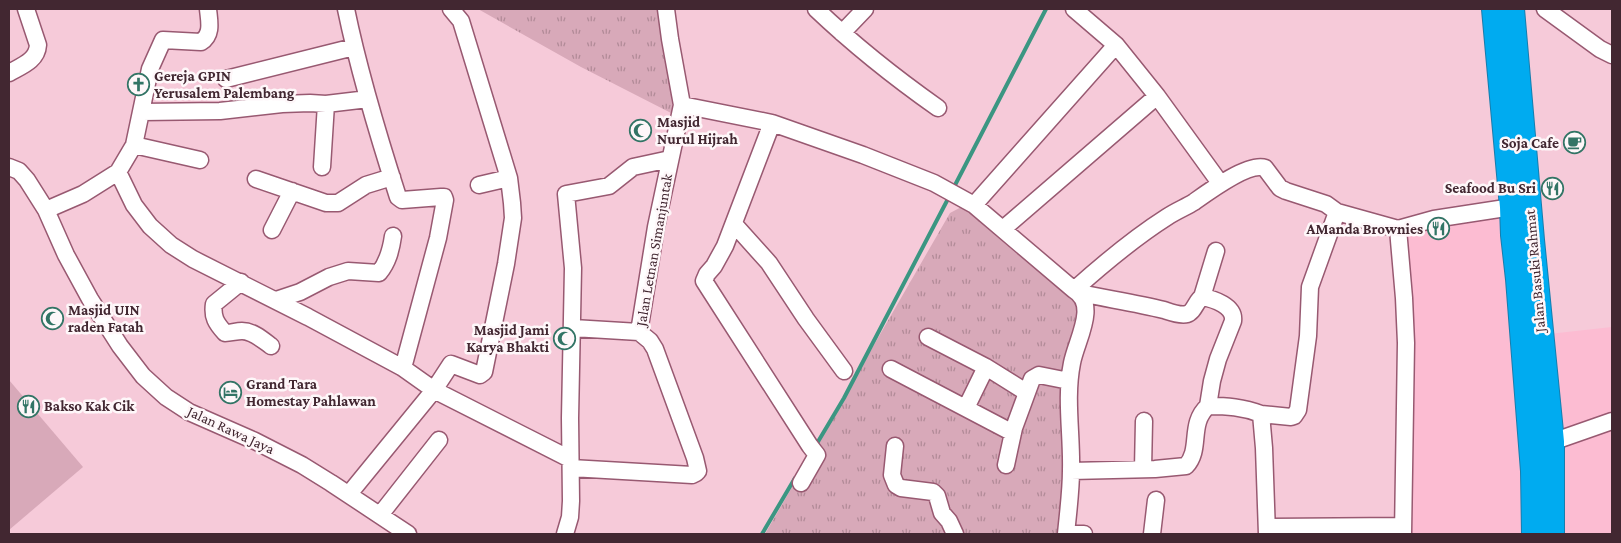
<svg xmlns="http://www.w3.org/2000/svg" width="1621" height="543" font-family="'Crimson Pro',serif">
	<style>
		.built { fill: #fcbcd2 }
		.grass { fill: url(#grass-tufts) }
		.pitch { fill: #d8a9b9 }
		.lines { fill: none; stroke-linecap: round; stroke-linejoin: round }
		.stream { stroke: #3b9682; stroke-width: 4 }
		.minor-casing { stroke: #985971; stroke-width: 19 }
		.highway-casing { stroke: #177dad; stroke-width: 26 }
		.minor { stroke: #fff; stroke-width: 16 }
		.highway { stroke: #00abf0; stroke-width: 24 }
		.labels { text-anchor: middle; stroke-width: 5; stroke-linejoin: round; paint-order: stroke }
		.poi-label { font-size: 15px; font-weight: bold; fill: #422731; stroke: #fef7f9; text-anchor: start }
		.street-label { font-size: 15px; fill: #422731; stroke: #fef7f9 }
	</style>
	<defs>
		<pattern id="grass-tufts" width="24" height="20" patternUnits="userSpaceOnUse" patternTransform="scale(1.25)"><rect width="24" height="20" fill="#d8a9b9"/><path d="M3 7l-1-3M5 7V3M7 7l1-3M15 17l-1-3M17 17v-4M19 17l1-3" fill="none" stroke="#b18a97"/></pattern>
	</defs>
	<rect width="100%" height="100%" fill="#f6cad9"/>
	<path class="built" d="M1501 214 1527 534H1409L1406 230Z
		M1612 327V534H1557L1549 334Z"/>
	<path class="grass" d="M478 9H663L673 114 581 67Z
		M969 203 1085 303 1061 534H765L950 213Z"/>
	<path class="pitch" d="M9 380 83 467 9 530Z"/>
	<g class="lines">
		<path class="stream" d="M953 189 1046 9
			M816 445 844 398 950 195
			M762 534 795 478"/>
		<defs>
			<path id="minor" d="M346 9C359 72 378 135 398 197L402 200 441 197H444L445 200 438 238 403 368
				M816 9C855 46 894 77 938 108
				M1074 9 1116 45 1157 96 1220 183
				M1545 9 1600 49 1612 55
				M842 33 865 9
				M9 73C21 66 37 61 38 45L26 9
				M226 79 354 47
				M682 105 772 123 863 155 934 183 974 205 1074 290C1099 304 1076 341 1072 363 1065 398 1072 435 1071 470 1071 491 1068 513 1066 534
				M142 112 220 111 282 104 310 103 326 104 368 99
				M772 123 725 246 714 266 707 274 704 281 810 446 817 455 801 483
				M134 145 200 160
				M9 167 19 171 27 180 46 210 66 255 90 299 120 346 143 376 166 397 189 412 255 441 302 465 331 483 408 534
				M322 167 326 104
				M118 172 134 205 150 226 171 245 193 259 308 317 403 368 434 390 570 459
				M256 179 326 203H338L366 185 392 177
				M479 185 509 178
				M974 205 1116 45
				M46 210 83 194 118 172 134 145 150 69 163 40 201 42C213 35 209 20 208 9
				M734 224 769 263 806 319 844 371
				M1003 229 1157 96
				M1398 229 1404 298 1406 343 1403 534
				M272 230 292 191
				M241 282 214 304C212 317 216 323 225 333 231 333 236 331 242 331 253 331 263 340 271 346
				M1074 290C1103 264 1134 238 1167 217 1176 211 1186 207 1194 202 1208 192 1249 162 1265 168L1280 188 1286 191 1326 204 1337 212 1398 229 1434 219 1512 207
				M1080 293C1108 299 1136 303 1164 310 1170 312 1180 316 1187 314 1194 312 1196 301 1202 297 1214 299 1235 306 1233 321L1218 359 1212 381 1208 406
				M1202 297 1216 251
				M276 300 300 292 329 277 348 271 379 273C388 262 391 250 393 236
				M573 328 639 332
				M928 337 986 367 1026 392
				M891 369 1013 433
				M966 408 986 367
				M1261 414 1291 417 1294 416 1298 410 1308 336 1310 287 1337 212
				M1552 442 1612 421
				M895 446 892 475 896 485 901 488 933 492 937 496 942 513 949 521 955 534
				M1006 465 1014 428 1032 379 1039 375 1069 381
				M571 468 692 475 696 473 698 471 695 458 655 349 650 341 639 332 656 227 682 105 670 39 666 9
				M1143 469 1144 421
				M1071 471 1155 469 1186 466C1202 449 1188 424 1208 406 1227 406 1243 407 1261 414L1264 448 1267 534
				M349 494 434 390 451 364 480 375 484 372 506 264 513 218 512 203 509 178 461 21 451 9
				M380 515 439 440
				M1267 527 1403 526
				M565 534 570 517 571 501 570 418 573 268 566 194 609 186 633 167 670 159
				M1067 534H1084
				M1152 534 1156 500"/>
			<path id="highway" d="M1494 9 1512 207 1513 235 1518 279 1533 471 1534 534
				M1512 9 1532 240 1552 442V534"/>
		</defs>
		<use href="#minor" class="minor-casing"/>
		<use href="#highway" class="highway-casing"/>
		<use href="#minor" class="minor"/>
		<use href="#highway" class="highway"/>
	</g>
	<defs>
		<symbol id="church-ring" viewBox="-11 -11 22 22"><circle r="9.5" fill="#fef7f9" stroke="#327465" stroke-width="1.5"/><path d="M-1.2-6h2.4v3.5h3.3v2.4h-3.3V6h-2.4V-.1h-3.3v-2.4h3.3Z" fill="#327465"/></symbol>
		<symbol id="mosque-ring" viewBox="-11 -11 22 22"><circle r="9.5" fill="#fef7f9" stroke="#327465" stroke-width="1.5"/><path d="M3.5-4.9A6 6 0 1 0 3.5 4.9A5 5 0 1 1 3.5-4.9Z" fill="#327465"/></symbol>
		<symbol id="cafe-ring" viewBox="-11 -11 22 22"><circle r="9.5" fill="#fef7f9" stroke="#327465" stroke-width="1.5"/><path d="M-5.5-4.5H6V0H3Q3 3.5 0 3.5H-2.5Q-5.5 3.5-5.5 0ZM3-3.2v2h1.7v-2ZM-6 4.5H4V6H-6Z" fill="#327465"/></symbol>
		<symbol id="restaurant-ring" viewBox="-11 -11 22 22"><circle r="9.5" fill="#fef7f9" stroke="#327465" stroke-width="1.5"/><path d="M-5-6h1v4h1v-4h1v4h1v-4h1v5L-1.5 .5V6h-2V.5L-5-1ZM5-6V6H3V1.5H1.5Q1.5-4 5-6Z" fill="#327465"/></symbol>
		<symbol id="hotel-ring" viewBox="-11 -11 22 22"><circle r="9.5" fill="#fef7f9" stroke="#327465" stroke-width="1.5"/><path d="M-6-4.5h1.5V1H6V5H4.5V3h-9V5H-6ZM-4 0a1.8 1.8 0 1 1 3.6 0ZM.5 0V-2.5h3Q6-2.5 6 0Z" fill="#327465"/></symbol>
	</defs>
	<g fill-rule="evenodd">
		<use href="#church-ring" x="126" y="72" width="25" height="25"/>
		<use href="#mosque-ring" x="628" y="118" width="25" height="25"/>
		<use href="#cafe-ring" x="1562" y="130" width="25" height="25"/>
		<use href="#restaurant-ring" x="1540" y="176" width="25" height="25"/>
		<use href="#restaurant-ring" x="1426" y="216" width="25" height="25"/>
		<use href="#mosque-ring" x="40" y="306" width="25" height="25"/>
		<use href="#mosque-ring" x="552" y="326" width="25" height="25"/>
		<use href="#hotel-ring" x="218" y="380" width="25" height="25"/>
		<use href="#restaurant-ring" x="16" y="394" width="25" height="25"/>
	</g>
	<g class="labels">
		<g class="poi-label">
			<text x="154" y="81">Gereja GPIN<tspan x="154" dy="17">Yerusalem Palembang</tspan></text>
			<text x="657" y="127">Masjid<tspan x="657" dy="17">Nurul Hijrah</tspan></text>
			<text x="1559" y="148" text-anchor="end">Soja Cafe</text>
			<text x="1536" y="193" text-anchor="end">Seafood Bu Sri</text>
			<text x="1423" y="234" text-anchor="end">AManda Brownies</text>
			<text x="68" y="315">Masjid UIN<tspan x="68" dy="17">raden Fatah</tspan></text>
			<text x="549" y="335" text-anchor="end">Masjid Jami<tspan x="549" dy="17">Karya Bhakti</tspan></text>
			<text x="246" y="389">Grand Tara<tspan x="246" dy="17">Homestay Pahlawan</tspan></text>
			<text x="44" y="411">Bakso Kak Cik</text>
		</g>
		<g class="street-label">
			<text transform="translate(654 250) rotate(-80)" y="5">Jalan Letnan Simanjuntak</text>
			<text transform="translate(1535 271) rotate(-95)" y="5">Jalan Basuki Rahmat</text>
			<text transform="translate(231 430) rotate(25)" y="5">Jalan Rawa Jaya</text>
		</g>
	</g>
	<rect width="1621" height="543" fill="none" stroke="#422731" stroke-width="20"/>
</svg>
